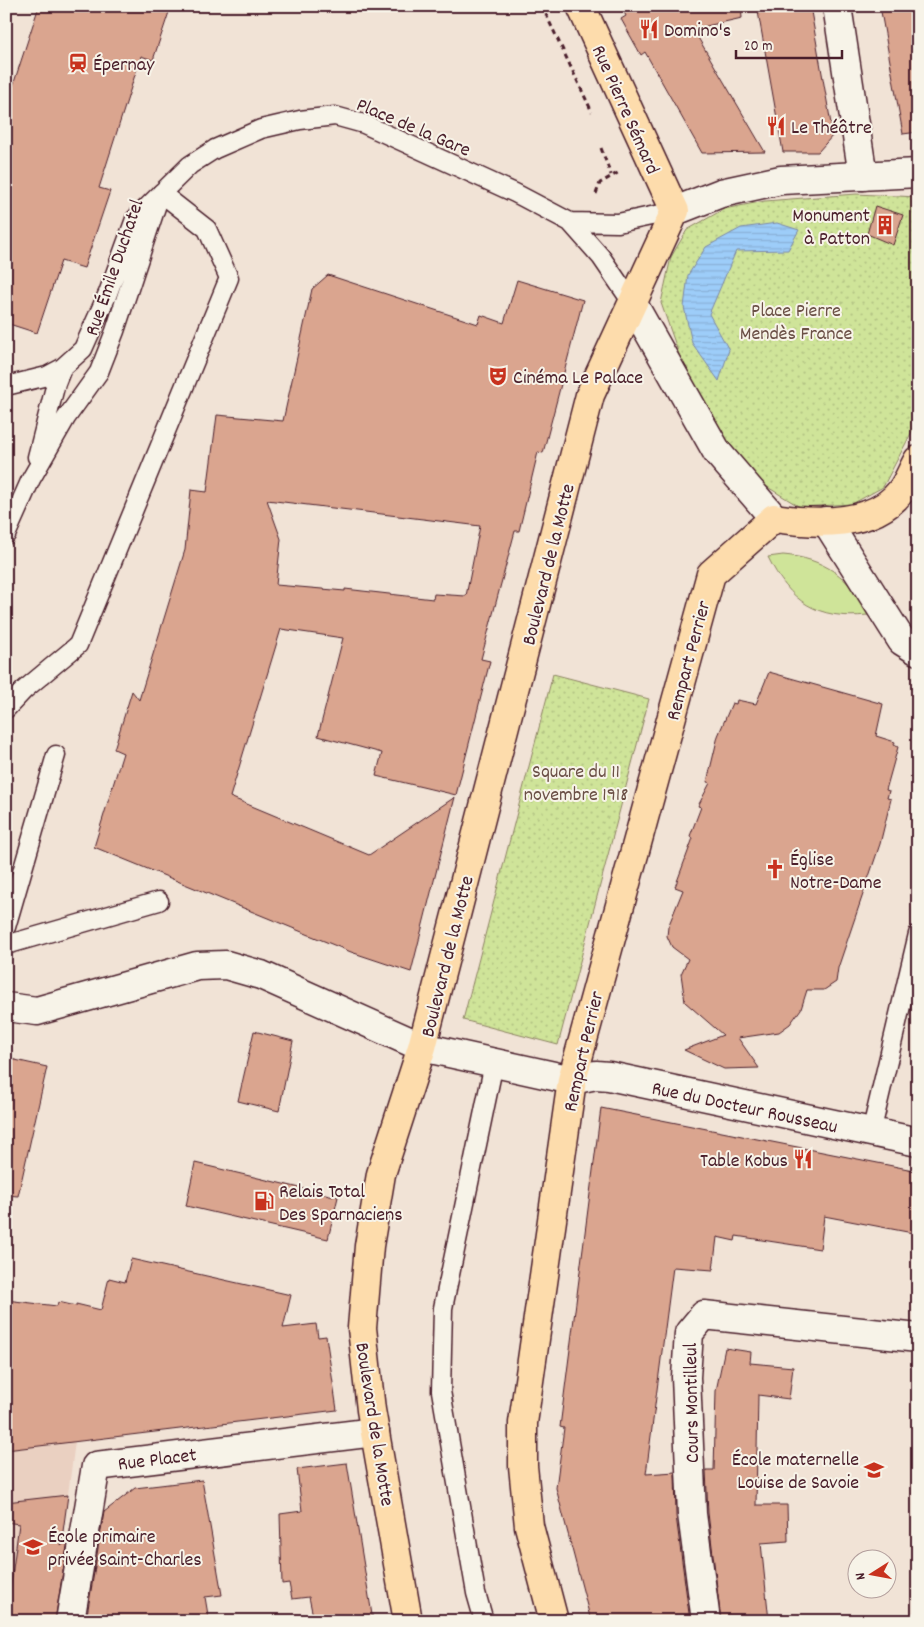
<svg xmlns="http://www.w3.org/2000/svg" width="924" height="1627" font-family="Dekko,sans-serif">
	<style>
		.built { fill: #ead0c1 }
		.green { fill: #cfe499; stroke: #8c8262 }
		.park { fill: url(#park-dots); stroke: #8c8262 }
		.water { fill: url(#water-rules); stroke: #7c87a7 }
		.building { fill: #daa58f; stroke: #4a1f2b; fill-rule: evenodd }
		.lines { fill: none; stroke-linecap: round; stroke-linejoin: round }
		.service-casing { stroke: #4a1f2b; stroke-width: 21 }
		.minor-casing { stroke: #4a1f2b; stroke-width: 31 }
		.secondary-casing { stroke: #4a1f2b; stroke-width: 31 }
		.primary-casing { stroke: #4a1f2b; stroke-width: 31 }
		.path { stroke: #4a1f2b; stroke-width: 3; stroke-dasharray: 5 4; stroke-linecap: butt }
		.service { stroke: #f7f3e8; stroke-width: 18 }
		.minor { stroke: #f7f3e8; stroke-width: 28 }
		.secondary { stroke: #f7f3e8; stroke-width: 28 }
		.primary { stroke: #fddcac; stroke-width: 28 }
		.labels { text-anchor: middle; stroke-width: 4; stroke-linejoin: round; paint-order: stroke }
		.poi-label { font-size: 20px; fill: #4a1f2b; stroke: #f7f3e8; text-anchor: start }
		.street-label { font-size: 20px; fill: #4a1f2b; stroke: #f7f3e8 }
		.park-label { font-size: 20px; fill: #6b5046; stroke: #f7f3e8 }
	</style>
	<defs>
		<pattern id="park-dots" width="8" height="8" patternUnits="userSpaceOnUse" patternTransform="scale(1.25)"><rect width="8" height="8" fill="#cfe499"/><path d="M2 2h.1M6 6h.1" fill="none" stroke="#b3c384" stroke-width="1.8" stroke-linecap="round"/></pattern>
		<pattern id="water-rules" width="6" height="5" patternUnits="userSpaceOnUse" patternTransform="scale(1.25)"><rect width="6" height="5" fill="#9dcdf9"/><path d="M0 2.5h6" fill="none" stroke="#89b0d6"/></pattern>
	</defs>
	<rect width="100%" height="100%" fill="#f1e3d6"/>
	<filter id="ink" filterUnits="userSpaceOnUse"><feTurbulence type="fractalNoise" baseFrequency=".02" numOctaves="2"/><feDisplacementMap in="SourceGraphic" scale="10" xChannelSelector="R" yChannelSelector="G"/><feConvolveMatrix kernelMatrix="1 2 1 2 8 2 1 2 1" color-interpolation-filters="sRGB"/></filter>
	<g filter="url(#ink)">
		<path class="built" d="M6 1430 75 1442 51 1621H6Z"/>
		<path class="green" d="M783 555C823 558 852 577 868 615 817 620 790 602 768 557Z"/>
		<path class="park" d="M856 194 918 197V420L883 487 852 504 800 507 748 475 691 389 661 303 671 257 687 230 724 209 765 201Z
			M553 674 649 699 558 1045 463 1020Z"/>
		<path class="water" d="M777 223 799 230 788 250 736 251 709 314 729 350 719 381 692 343 684 307 688 275 706 247 741 228Z"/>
		<path class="building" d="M39 6H171L153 60 141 56 99 188 110 191 84 268 61 261 37 333 6 323V107Z
			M621 6H741L742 18 693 29 765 152 702 153 645 52 641 55 621 19 626 16Z
			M757 6H810L833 135 818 152H783Z
			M880 6H918V132L903 134Z
			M875 206 903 215 893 245 867 234Z
			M328 275 478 324 481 315 504 323 517 280 583 300 543 453 538 452 519 531H515L481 659 490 661 456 795 376 776 382 753 318 736 343 638 281 629 230 797 369 855 455 797 411 972 351 952 94 847 123 753 114 749 132 691 139 700 185 550 191 490 207 492 217 415 283 421 312 289ZM267 500 480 526 466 596 434 594 433 599 345 589V591L276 585 281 539Z
			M769 672 883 704 876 736 895 742 894 745 898 747 886 790 889 791 887 798 891 799 880 844 838 968 836 982 824 990H807L801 1009 790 1024 779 1032 738 1038 759 1068 724 1069 684 1050 723 1035 685 1002 681 974 688 959 672 947 667 936 668 927 683 890 675 887 693 838 690 836 701 807 698 806 710 783 707 782 718 736 732 703 736 704 737 700 756 704Z
			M254 1031 293 1041 279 1111 238 1101Z
			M6 1058 47 1067 18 1196 6 1195Z
			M601 1108 918 1171V1234L824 1216 820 1249 736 1236 735 1241 717 1237 713 1270 673 1267 646 1474 675 1472 676 1516 690 1621H591L556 1488 564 1428 560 1427Z
			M195 1163 338 1197 328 1239 186 1206Z
			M131 1259 291 1295 283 1328 316 1324 318 1337 326 1336 337 1410 6 1450V1300L57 1306 58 1302 76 1306V1304L101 1310 109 1278 125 1282Z
			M725 1348 751 1352 750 1363 793 1367 789 1399 758 1395 756 1505H787L788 1541 761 1543 769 1621H721L708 1513 706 1470H714L716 1391Z
			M347 1463 373 1621H314L309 1597 292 1599 289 1583 282 1584 280 1514 302 1511 297 1469Z
			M202 1480 222 1595 205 1597 209 1621H86L104 1512 135 1488Z
			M68 1495 61 1546 68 1540 55 1621H6L19 1524 6 1522V1502Z"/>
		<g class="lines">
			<defs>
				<path id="service" d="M570 222 618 223 675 211
					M6 386 47 376 62 368 83 349 108 293 135 219 190 165 215 149 261 129 300 120 335 116 364 124 515 193 570 222 601 257 633 304
					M37 457 56 383 62 368
					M6 535 31 479 66 418 99 372 115 331 158 201
					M6 709 24 690 78 645 229 278 207 229 161 193
					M6 927 56 755
					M6 945 159 901
					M871 1133 918 934
					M484 1621 476 1593 441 1391 443 1308 494 1063"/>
				<path id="minor" d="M837 6 863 176
					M826 521 902 641 918 651
					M6 1007 37 1011 197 966 226 965 261 975 422 1047 572 1080 596 1075 609 1076 918 1142
					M70 1621 96 1466 375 1432
					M706 1621 692 1514 686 1377 689 1333 704 1315 918 1338"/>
				<path id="secondary" d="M675 211 721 193 781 180 918 173
					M633 304 717 452 774 518"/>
				<path id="primary" d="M408 1621 371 1410 362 1328 369 1246 381 1174 422 1047 590 395 675 211 581 6
					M554 1621 529 1526 523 1466V1423L572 1080 711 574 774 518C814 524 873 528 901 491 908 482 912 470 918 460"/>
			</defs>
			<use href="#service" class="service-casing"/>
			<use href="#minor" class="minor-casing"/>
			<use href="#secondary" class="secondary-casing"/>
			<use href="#primary" class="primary-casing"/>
			<path class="path" d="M542 6 592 112
				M601 148 611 175
				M596 194 600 183 621 171"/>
			<use href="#service" class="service"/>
			<use href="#minor" class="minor"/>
			<use href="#secondary" class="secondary"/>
			<use href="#primary" class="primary"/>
		</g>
	</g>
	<defs>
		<symbol id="restaurant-bare" viewBox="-9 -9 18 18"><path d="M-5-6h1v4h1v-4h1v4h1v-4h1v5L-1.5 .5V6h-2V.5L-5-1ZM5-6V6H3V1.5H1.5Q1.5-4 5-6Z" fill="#c8321e" stroke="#f7f3e8" stroke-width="2.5" paint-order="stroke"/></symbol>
		<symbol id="station-bare" viewBox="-9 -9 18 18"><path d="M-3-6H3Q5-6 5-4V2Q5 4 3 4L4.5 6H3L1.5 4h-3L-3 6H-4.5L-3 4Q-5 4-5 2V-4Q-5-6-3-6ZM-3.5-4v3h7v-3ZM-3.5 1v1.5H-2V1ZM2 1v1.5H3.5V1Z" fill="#c8321e" stroke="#f7f3e8" stroke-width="2.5" paint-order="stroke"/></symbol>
		<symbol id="building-bare" viewBox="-9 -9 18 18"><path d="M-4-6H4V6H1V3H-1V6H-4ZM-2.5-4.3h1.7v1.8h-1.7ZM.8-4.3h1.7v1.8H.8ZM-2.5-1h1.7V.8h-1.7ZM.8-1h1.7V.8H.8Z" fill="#c8321e" stroke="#f7f3e8" stroke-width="2.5" paint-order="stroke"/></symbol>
		<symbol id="theatre-bare" viewBox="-9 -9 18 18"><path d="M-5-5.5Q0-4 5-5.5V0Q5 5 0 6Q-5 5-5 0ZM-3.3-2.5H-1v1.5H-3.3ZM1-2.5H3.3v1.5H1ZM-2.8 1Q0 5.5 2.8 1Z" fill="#c8321e" stroke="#f7f3e8" stroke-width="2.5" paint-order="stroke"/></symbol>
		<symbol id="church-bare" viewBox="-9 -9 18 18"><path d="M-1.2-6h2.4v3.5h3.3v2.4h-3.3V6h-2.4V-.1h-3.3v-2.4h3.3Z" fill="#c8321e" stroke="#f7f3e8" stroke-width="2.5" paint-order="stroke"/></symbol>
		<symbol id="fuel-bare" viewBox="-9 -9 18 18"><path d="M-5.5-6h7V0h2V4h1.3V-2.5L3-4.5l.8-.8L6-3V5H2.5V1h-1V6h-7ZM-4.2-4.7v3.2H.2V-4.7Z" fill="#c8321e" stroke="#f7f3e8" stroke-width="2.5" paint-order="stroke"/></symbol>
		<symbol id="school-bare" viewBox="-9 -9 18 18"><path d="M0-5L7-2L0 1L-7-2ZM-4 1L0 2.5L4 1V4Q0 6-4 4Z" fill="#c8321e" stroke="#f7f3e8" stroke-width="2.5" paint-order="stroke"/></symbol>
	</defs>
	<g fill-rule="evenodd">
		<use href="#restaurant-bare" x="635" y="15" width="28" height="28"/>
		<use href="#station-bare" x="64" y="49" width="28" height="28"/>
		<use href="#restaurant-bare" x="762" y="112" width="28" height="28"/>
		<use href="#building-bare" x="871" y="211" width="28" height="28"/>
		<use href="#theatre-bare" x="484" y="362" width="28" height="28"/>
		<use href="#church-bare" x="761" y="855" width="28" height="28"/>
		<use href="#restaurant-bare" x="789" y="1145" width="28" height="28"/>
		<use href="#fuel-bare" x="250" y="1187" width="28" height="28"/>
		<use href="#school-bare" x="860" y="1456" width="28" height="28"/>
		<use href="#school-bare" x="19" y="1533" width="28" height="28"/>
	</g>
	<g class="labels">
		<g class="poi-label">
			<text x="664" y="36">Domino's</text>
			<text x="93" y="70">Épernay</text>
			<text x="791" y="133">Le Théâtre</text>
			<text x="870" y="221" text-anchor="end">Monument<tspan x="870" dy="23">à Patton</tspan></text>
			<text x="513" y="383">Cinéma Le Palace</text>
			<text x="790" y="865">Église<tspan x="790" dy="23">Notre-Dame</tspan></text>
			<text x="788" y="1166" text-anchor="end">Table Kobus</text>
			<text x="279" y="1197">Relais Total<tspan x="279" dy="23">Des Sparnaciens</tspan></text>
			<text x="859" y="1465" text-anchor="end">École maternelle<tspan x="859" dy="23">Louise de Savoie</tspan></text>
			<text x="48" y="1542">École primaire<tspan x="48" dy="23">privée Saint-Charles</tspan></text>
		</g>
		<g class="street-label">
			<text transform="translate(627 109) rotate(66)" y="7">Rue Pierre Sémard</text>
			<text transform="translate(414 126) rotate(23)" y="7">Place de la Gare</text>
			<text transform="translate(113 267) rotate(-71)" y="7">Rue Émile Duchatel</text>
			<text transform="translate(547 564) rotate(-76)" y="7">Boulevard de la Motte</text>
			<text transform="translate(687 660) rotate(-75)" y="7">Rempart Perrier</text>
			<text transform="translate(446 956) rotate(-76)" y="7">Boulevard de la Motte</text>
			<text transform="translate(582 1051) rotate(-77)" y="7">Rempart Perrier</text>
			<text transform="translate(745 1106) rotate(12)" y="7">Rue du Docteur Rousseau</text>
			<text transform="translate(690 1403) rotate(-91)" y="7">Cours Montilleul</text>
			<text transform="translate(376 1424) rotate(81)" y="7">Boulevard de la Motte</text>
			<text transform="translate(157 1458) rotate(-7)" y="7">Rue Placet</text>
		</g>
		<g class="park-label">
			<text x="796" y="316">Place Pierre<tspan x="796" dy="23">Mendès France</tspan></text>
			<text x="576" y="777">Square du 11<tspan x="576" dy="23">novembre 1918</tspan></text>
		</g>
	</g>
	<rect width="924" height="1627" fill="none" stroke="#f7f3e8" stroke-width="25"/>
	<rect x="12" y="12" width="899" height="1602" fill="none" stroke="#4a1f2b" stroke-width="2" filter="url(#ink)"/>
	<g transform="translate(872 1574) rotate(259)"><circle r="24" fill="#f7f3e8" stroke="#b29e9c"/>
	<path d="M0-4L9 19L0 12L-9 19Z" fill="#c8321e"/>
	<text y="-8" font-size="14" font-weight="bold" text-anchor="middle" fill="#4a1f2b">N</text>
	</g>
	<path d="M736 50v8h106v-8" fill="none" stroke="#4a1f2b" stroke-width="2.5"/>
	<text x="744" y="50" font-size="15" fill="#4a1f2b" stroke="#f7f3e8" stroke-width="4" paint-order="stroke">20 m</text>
</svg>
